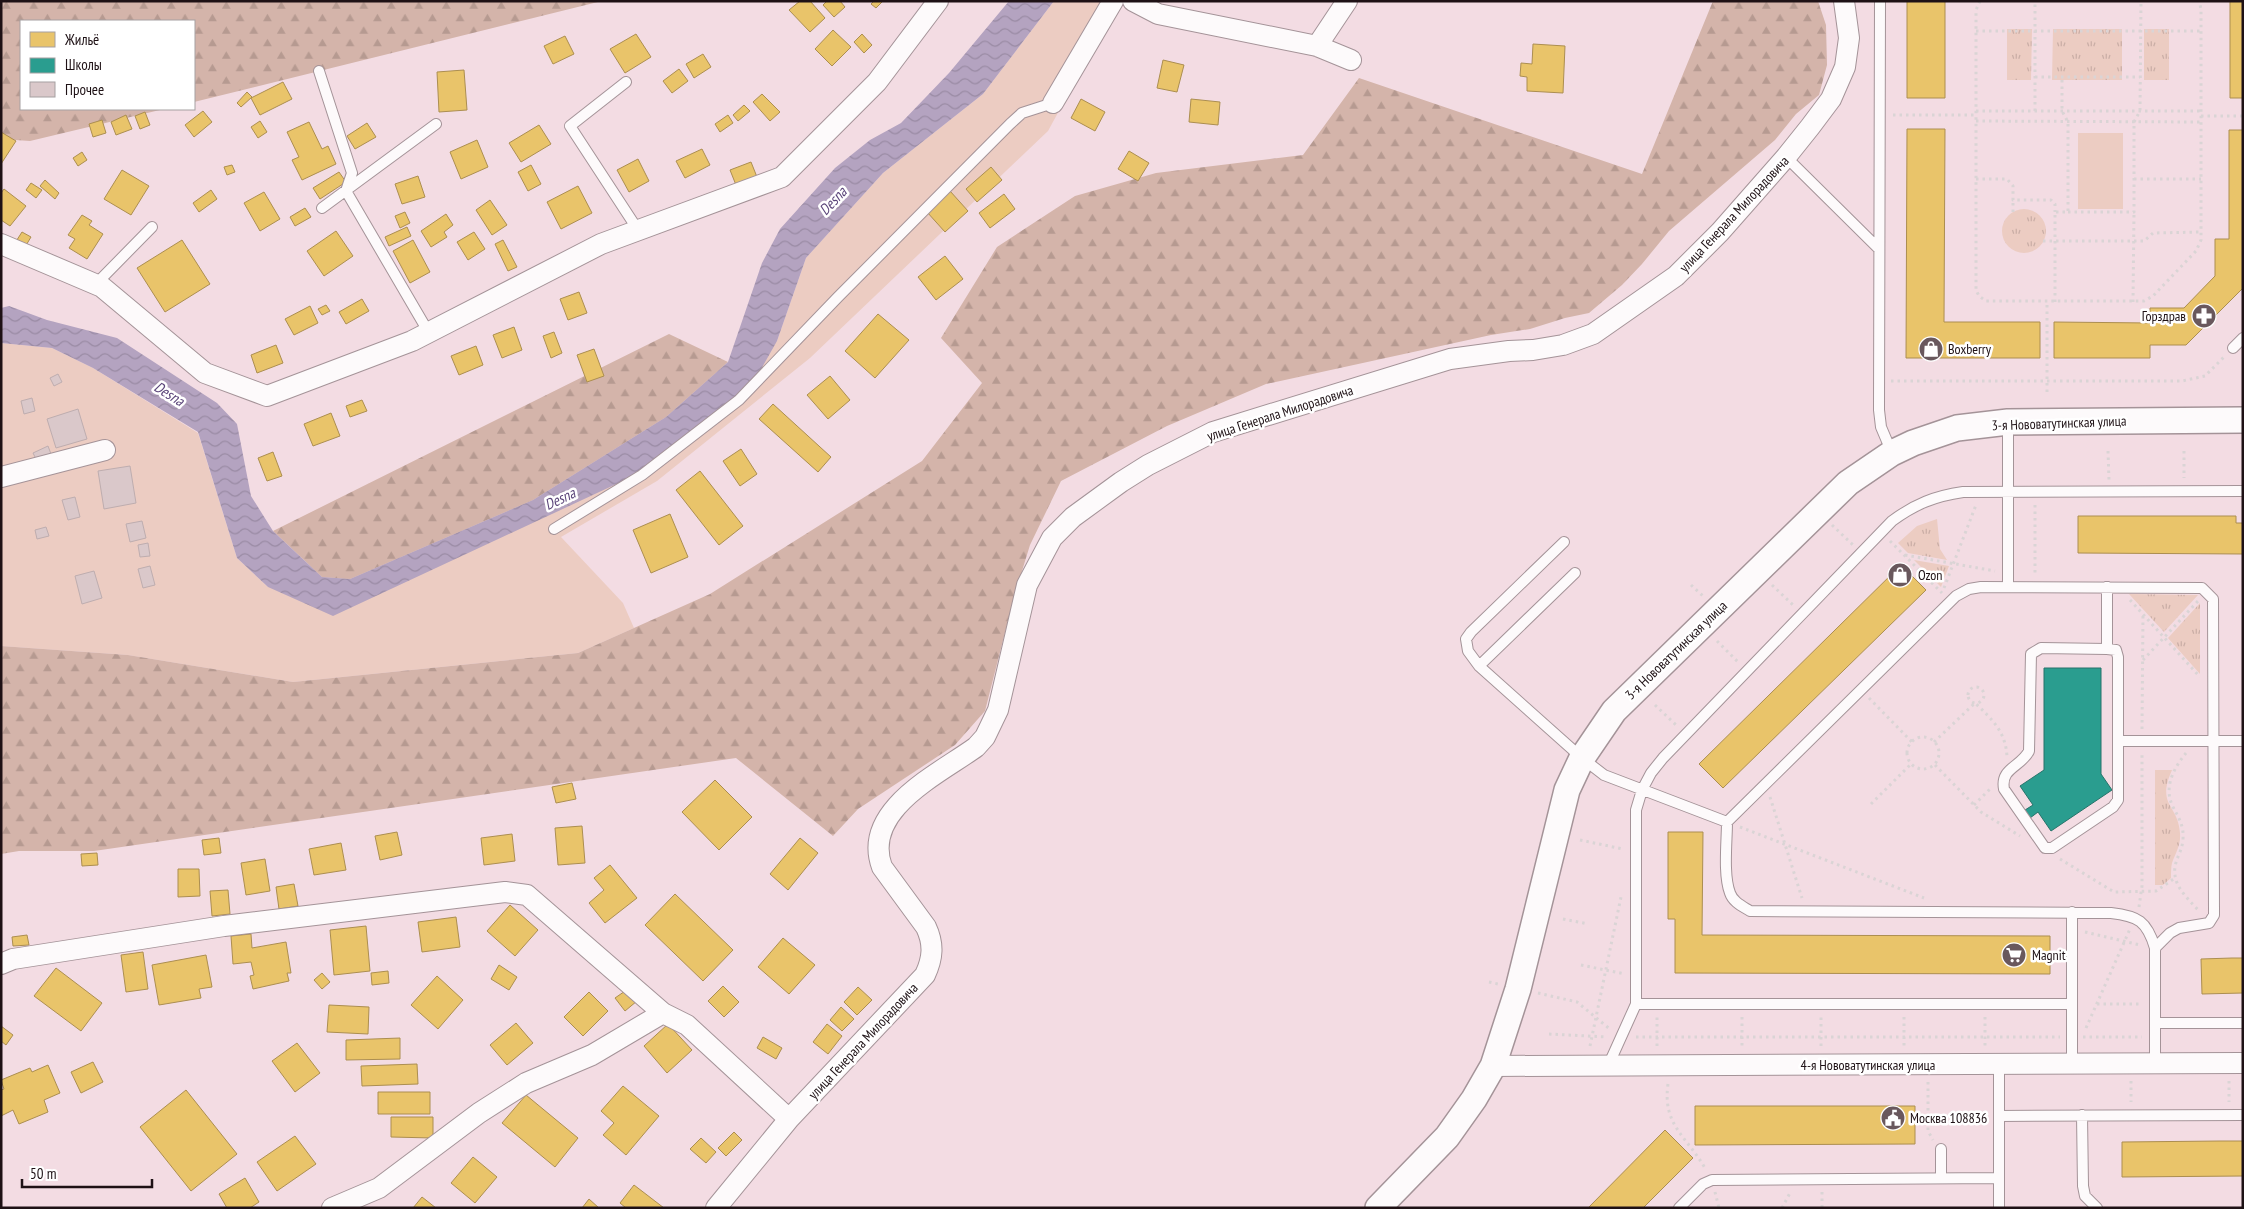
<svg xmlns="http://www.w3.org/2000/svg" width="2244" height="1209" font-family="'PT Sans Narrow',sans-serif">
	<style>
		.green { fill: #ecccc2 }
		.forest { fill: url(#forest-firs) }
		.park { fill: url(#park-tufts) }
		.water { fill: url(#water-waves) }
		.homes { fill: #e9c46a; stroke: #ac8e50 }
		.schools { fill: #2a9d8f; stroke: #26736a }
		.building { fill: #dac8ca; stroke: #beadaf }
		.lines { fill: none; stroke-linecap: round; stroke-linejoin: round }
		.service-casing { stroke: #a49398; stroke-width: 12 }
		.minor-casing { stroke: #a49398; stroke-width: 22 }
		.tertiary-casing { stroke: #a49398; stroke-width: 28 }
		.path { stroke: #dad4d5; stroke-width: 3; stroke-dasharray: 2.5 4; stroke-linecap: butt }
		.service { stroke: #fdfafb; stroke-width: 10 }
		.minor { stroke: #fdfafb; stroke-width: 20 }
		.tertiary { stroke: #fdfafb; stroke-width: 25 }
		.labels { text-anchor: middle; stroke-width: 5; stroke-linejoin: round; paint-order: stroke }
		.street-label { font-size: 14px; fill: #1e1115; stroke: #fff }
		.poi-label { font-size: 14px; fill: #1e1115; stroke: #fff; text-anchor: start }
		.water-label { font-size: 15px; font-style: italic; fill: #5a4479; stroke: #fff }
	</style>
	<defs>
		<pattern id="forest-firs" width="22" height="20" patternUnits="userSpaceOnUse" patternTransform="scale(1.25)"><rect width="22" height="20" fill="#d4b4aa"/><path d="M5 1l3.5 6h-7zM16 11l3.5 6h-7z" fill="#b69a91"/></pattern>
		<pattern id="park-tufts" width="24" height="20" patternUnits="userSpaceOnUse" patternTransform="scale(1.25)"><rect width="24" height="20" fill="#ecccc2"/><path d="M3 7l-1-3M5 7V3M7 7l1-3M15 17l-1-3M17 17v-4M19 17l1-3" fill="none" stroke="#caaea6"/></pattern>
		<pattern id="water-waves" width="16" height="10" patternUnits="userSpaceOnUse" patternTransform="scale(1.25)"><rect width="16" height="10" fill="#b4a3c0"/><path d="M0 5q4-4 8 0t8 0" fill="none" stroke="#9a8ba4"/></pattern>
	</defs>
	<rect width="100%" height="100%" fill="#f3dce3"/>
	<path class="green" d="M1054 1H1119L1048 131 810 358 657 481 561 537 623 603 634 628 578 653 293 682 128 655 1 646V343L52 348 93 368 198 433 237 558 268 587 777 341 806 258 883 173 983 94Z
		M2078 133H2123V209H2078Z"/>
	<path class="forest" d="M1 1H602L194 102V21H21V109H164L30 141 1 139Z
		M1713 1H1818L1826 25 1827 65 1819 95 1796 114 1775 140 1669 231 1642 264 1622 285 1589 313 1565 318 1530 329 1491 335 1266 384 1167 426 1061 481 1030 545 1014 597 985 711 955 745 858 809 833 836 736 758 94 851H19L1 854V646L128 655 293 682 578 653 710 594 922 461 982 383 941 338 997 247 1075 196 1156 173 1303 155 1359 78 1642 174Z
		M669 334 728 362 666 417 533 500 350 579 322 577 273 531Z"/>
	<path class="park" d="M2007 29H2032L2031 80H2007Z
		M2053 29H2122V80H2052Z
		M2144 29H2169V80H2144Z
		M2002 231a22 22 0 1 1 44 0a22 22 0 1 1-44 0Z
		M1937 519 1940 549 1947 560 1908 553 1898 543 1917 526Z
		M1914 560 1949 566 1941 587Z
		M2129 594 2198 595 2164 632Z
		M2200 603V674L2168 638Z
		M2155 770H2172C2156 806 2178 804 2180 833 2181 845 2176 852 2172 863 2171 867 2171 873 2171 878L2163 885H2155Z"/>
	<path class="water" d="M1009 1H1054L983 94 883 173 806 258 777 341 752 385 721 421 625 480 333 616 268 587 237 558 198 432 93 368 52 348 1 343V308L9 306 47 320 117 338 217 403 237 424 251 496 273 531 322 577 350 579 533 500 666 417 728 362 762 263 780 229 835 168 870 140 901 123 949 73Z"/>
	<path class="homes" d="M800 1H810L825 18 810 32 789 10Z
		M827 1H840L845 7 834 17 823 5Z
		M874 1H883L876 8 871 4Z
		M1907 1H1945V98H1907Z
		M2230 1H2243V98H2230Z
		M833 30 851 47 832 66 815 49Z
		M636 34 651 57 625 73 610 49Z
		M862 34 872 45 864 53 854 42Z
		M565 36 574 54 553 64 544 46Z
		M1533 44 1565 46 1563 93 1527 91V77L1520 76 1521 63 1532 64Z
		M703 54 711 67 694 78 686 64Z
		M1163 60 1184 65 1177 92 1157 88Z
		M679 69 688 81 672 93 663 81Z
		M464 70 467 110 439 112 437 72Z
		M283 82 292 99 260 115 251 98Z
		M247 92 252 97 241 107 237 103Z
		M762 94 780 112 770 121 753 102Z
		M1081 99 1105 112 1095 131 1071 118Z
		M1191 99 1220 102 1218 125 1189 122Z
		M744 105 750 111 738 121 733 115Z
		M203 111 212 122 194 137 185 125Z
		M145 112 150 125 140 129 135 116Z
		M126 115 132 129 116 135 111 122Z
		M728 115 733 123 720 132 715 124Z
		M102 120 106 133 93 137 89 124Z
		M260 121 267 132 258 138 251 127Z
		M309 122 322 149 328 146 336 164 302 180 292 160 299 157 287 132Z
		M367 123 376 137 355 149 347 136Z
		M539 125 551 144 521 162 509 143Z
		M1907 129H1945L1944 322H2040V358H1906Z
		M2229 130H2243V288L2186 345H2150V358H2054V322L2150 323V308H2184L2215 276V239H2229Z
		M1 132 16 141 1 164Z
		M477 140 488 167 461 179 450 152Z
		M702 149 710 165 685 178 676 161Z
		M1129 151 1149 163 1138 181 1118 169Z
		M82 152 87 160 78 166 73 158Z
		M638 159 649 181 629 192 617 170Z
		M751 162 757 177 736 185 730 170Z
		M232 165 235 172 227 175 224 167Z
		M531 165 541 184 528 191 518 172Z
		M991 167 1002 180 977 202 966 189Z
		M122 170 149 186 131 215 104 199Z
		M339 172 346 182 320 199 313 188Z
		M418 176 425 197 402 204 395 184Z
		M45 180 59 193 55 199 40 186Z
		M31 183 42 190 36 198 26 190Z
		M578 186 592 213 561 229 547 202Z
		M4 189 26 206 10 226 1 220V193Z
		M211 190 217 199 199 212 193 203Z
		M950 191 968 211 945 232 927 212Z
		M264 192 280 219 260 231 244 203Z
		M1004 194 1015 209 990 228 979 213Z
		M490 200 507 225 492 235 476 210Z
		M305 208 311 217 295 226 290 217Z
		M405 212 410 223 400 228 395 216Z
		M446 214 453 225 444 232 447 237 431 247 421 231Z
		M82 215 92 221 89 225 103 234 87 259 69 248 75 239 68 235Z
		M407 227 411 236 389 246 385 237Z
		M336 231 353 256 324 276 307 251Z
		M22 232 31 237 22 252 13 246Z
		M474 232 485 249 468 260 457 242Z
		M182 240 210 284 165 312 137 268Z
		M413 240 430 272 410 283 393 251Z
		M503 240 517 267 508 271 495 244Z
		M945 256 963 279 936 300 918 277Z
		M579 292 587 313 568 320 560 299Z
		M362 299 369 311 346 324 339 312Z
		M326 305 330 311 322 315 318 309Z
		M310 306 318 323 294 335 285 319Z
		M878 314 909 340 875 378 845 351Z
		M514 327 522 350 502 358 493 335Z
		M554 332 562 353 551 358 543 336Z
		M276 345 283 363 257 373 251 355Z
		M476 346 483 365 459 375 451 356Z
		M594 349 604 376 587 382 577 355Z
		M830 376 850 400 828 419 807 395Z
		M362 400 367 411 350 417 346 406Z
		M773 404 831 457 818 472 759 419Z
		M331 413 340 436 313 446 304 424Z
		M741 449 757 474 740 486 723 461Z
		M273 452 282 476 267 481 258 458Z
		M700 471 743 526 719 545 676 490Z
		M670 514 688 557 651 573 633 530Z
		M2078 516H2236V523H2243V554L2078 553Z
		M1901 565 1926 590 1723 788 1699 764Z
		M715 780 752 817 719 850 682 812Z
		M572 783 576 799 556 803 552 787Z
		M582 826 585 863 558 865 555 828Z
		M397 832 402 855 380 860 375 836Z
		M1668 832H1703L1702 935 2050 936V974L1675 973V919H1668Z
		M512 834 515 861 484 865 481 838Z
		M219 838 221 853 204 855 202 840Z
		M800 838 818 853 788 890 770 874Z
		M341 843 346 870 314 875 309 849Z
		M97 853 98 865 82 866 81 854Z
		M265 859 270 891 246 895 241 863Z
		M610 865 637 898 605 923 589 903 604 890 594 878Z
		M178 869H199L200 896 178 897Z
		M294 884 298 906 279 909 276 887Z
		M228 890 230 914 212 916 210 891Z
		M675 894 733 950 703 981 645 925Z
		M510 905 538 930 515 956 487 931Z
		M456 917 460 947 422 952 418 922Z
		M366 926 370 971 334 975 330 930Z
		M251 934 252 948 286 942 291 973H287L289 981 253 989 250 976 254 975 251 962 233 964 231 936Z
		M27 935 29 945 13 946 12 937Z
		M783 938 815 965 789 994 758 967Z
		M143 952 148 989 126 992 121 955Z
		M206 955 212 987 199 989 201 998 159 1005 152 965Z
		M2232 958H2243V993L2202 994 2201 959Z
		M499 965 517 977 509 990 491 979Z
		M56 968 102 1003 81 1031 34 996Z
		M388 971 389 983 372 985 371 973Z
		M322 973 330 982 322 989 314 980Z
		M437 976 463 1000 438 1029 411 1005Z
		M723 986 739 1002 724 1017 708 1001Z
		M858 987 872 1000 857 1015 844 1002Z
		M628 989 637 1001 625 1011 615 998Z
		M589 992 608 1011 583 1036 564 1017Z
		M329 1005 369 1007 368 1034 327 1032Z
		M841 1007 854 1019 842 1031 830 1020Z
		M516 1023 533 1043 507 1065 490 1045Z
		M668 1024 692 1050 667 1073 644 1046Z
		M827 1024 842 1036 828 1054 813 1042Z
		M1 1026 13 1035 6 1045 1 1041Z
		M763 1037 782 1048 776 1059 757 1048Z
		M400 1038V1059L346 1060V1040Z
		M297 1043 320 1073 295 1092 272 1061Z
		M93 1062 103 1082 81 1093 71 1072Z
		M417 1064 418 1084 362 1086 361 1066Z
		M48 1065 60 1093 44 1100 48 1112 19 1124 13 1110 1 1116V1090L4 1089 1 1080 30 1068 32 1072Z
		M623 1086 659 1116 626 1155 603 1135 614 1123 601 1111Z
		M186 1090 237 1154 191 1191 140 1127Z
		M378 1092H430V1114H378Z
		M526 1095 578 1138 555 1167 502 1123Z
		M1695 1106H1915V1144L1695 1145Z
		M391 1117H433V1138L391 1137Z
		M1665 1130 1693 1158 1643 1208H1588Z
		M734 1132 742 1140 726 1156 718 1148Z
		M295 1136 316 1164 277 1191 257 1162Z
		M701 1138 716 1152 706 1163 690 1149Z
		M2220 1141H2243V1176L2122 1177V1142Z
		M473 1157 497 1177 475 1203 451 1183Z
		M245 1178 259 1202 250 1208H227L219 1194Z
		M634 1185 664 1208H626L620 1203Z
		M422 1197 436 1208H413Z
		M589 1199 599 1208H582Z"/>
	<path class="schools" d="M2044 668H2101V774L2112 790 2051 831 2038 812 2030 818 2025 810 2033 805 2020 786 2044 770Z"/>
	<path class="building" d="M58 374 62 382 54 386 50 378Z
		M32 398 35 411 24 414 21 401Z
		M78 409 87 439 56 448 47 419Z
		M48 446 51 454 37 461 33 453Z
		M130 466 136 503 104 509 98 471Z
		M75 497 80 517 68 520 62 500Z
		M142 521 146 538 130 542 126 524Z
		M46 527 49 536 37 539 35 530Z
		M148 543 150 556 140 557 138 545Z
		M150 566 155 585 143 588 138 569Z
		M94 571 102 598 82 604 75 576Z"/>
	<g class="lines">
		<defs>
			<path id="service" d="M1880 1 1879 410 1881 427 1892 453
				M319 71 352 173 346 191 429 333
				M626 82 570 126 638 230
				M1786 157 1879 249
				M322 208 436 124
				M96 284 152 227
				M2233 348 2243 338
				M554 529 642 475 739 400 838 297 1010 124 1022 113 1053 103
				M1564 542 1471 632 1466 639 1468 651 1479 666 1582 758 1604 775 1727 822
				M1981 587 2202 588 2213 599 2214 915 2209 923 2179 928 2170 933 2155 948C2147 921 2138 916 2111 913L1750 911C1742 906 1733 902 1730 893 1723 875 1727 841 1727 822L1956 596 1969 589Z
				M2008 587V423
				M2107 587V649L2041 648 2031 654 2029 751C2021 767 2000 768 2004 789L2045 848H2052L2113 807 2118 800V657L2116 650 2107 649
				M1479 666 1575 573
				M2118 741H2243
				M2155 948V1023H2243
				M2072 1004H1636V810L1642 790 1651 773 1663 758 1892 521C1915 504 1935 496 1963 492L2243 491
				M2155 1023V1063
				M1999 1064V1208
				M2072 1064V912
				M1608 1066 1636 1004
				M2082 1115 2083 1186 2085 1196 2097 1208
				M1999 1116 2243 1115
				M1941 1149V1178
				M1679 1208 1703 1184 1712 1180 1999 1178"/>
			<path id="minor" d="M1133 1 1158 14 1317 46 1351 60
				M1317 46 1347 1
				M1053 103 1113 1
				M1 244 102 287 205 373 267 396 412 341 601 244 782 177 877 82 938 1
				M1 477 105 450
				M1 964 13 959 224 926 505 892 527 895 663 1013 687 1025 789 1119
				M1493 1066 2243 1063
				M332 1208 379 1188 479 1113 526 1083 592 1055 663 1013
				M716 1208 789 1119 925 975C933 958 934 944 926 927L882 867C861 810 939 774 976 747L985 737 998 710 1027 585 1052 538 1073 517 1121 482 1148 465 1213 432 1450 359 1509 351 1533 350 1563 345 1593 334 1676 276 1720 232 1786 157 1810 127 1831 99 1845 67 1849 38 1844 1"/>
			<path id="tertiary" d="M1378 1208 1447 1137 1474 1099 1493 1066 1518 989 1567 790 1582 758 1614 711 1848 483 1892 453 1913 443 1957 428 2008 422 2243 420"/>
		</defs>
		<use href="#service" class="service-casing"/>
		<use href="#minor" class="minor-casing"/>
		<use href="#tertiary" class="tertiary-casing"/>
		<path class="path" d="M1980 1 1976 10V290L1979 296 1986 301H2144L2153 296 2196 251 2201 240V9L2199 1
			M1976 31H2201
			M2035 77H2140
			M1976 111H2201
			M2035 111V1
			M1893 115H1976
			M2201 116H2243
			M1976 121 2201 122
			M1976 179H2007L2013 186V200H2051L2055 204V212
			M2134 179H2201
			M2013 212V200
			M2068 212H2134V122L2140 111 2141 1
			M2043 241H2144L2153 233 2201 232
			M2055 302V212H2068V122L2062 111V77
			M2133 302 2134 212
			M1891 381H2182L2205 376 2224 357
			M2047 392V302
			M2108 451 2109 480
			M2184 451V478
			M2035 505V574
			M1832 525 1853 545
			M1890 541 1942 593
			M1905 555 1995 571
			M1691 585 1703 596
			M1772 585 1793 605
			M1944 588 1976 505
			M2130 600 2200 677
			M1717 641 1738 662
			M2143 660 2198 601
			M1968 695a8 8 0 1 1 16 0a8 8 0 1 1-16 0Z
			M1869 698 1912 742
			M1655 705 1676 725
			M2142 729 2143 614
			M1907 753a16 16 0 1 1 32 0a16 16 0 1 1-32 0Z
			M1934 742 1975 703C1992 719 2006 732 2007 757
			M2186 753C2174 768 2163 787 2173 807 2179 818 2184 826 2183 839 2182 855 2171 862 2176 880 2179 891 2192 903 2199 911
			M1935 765 1981 812 2020 836
			M1770 797 1802 898
			M1871 804 1911 764
			M1974 805 1991 788
			M1740 827 1924 898
			M1580 840 1623 849
			M2060 859 2114 892 2156 891 2175 878
			M2139 907 2142 886V753
			M1563 919 1588 924
			M2085 932 2140 945
			M1581 965 1625 974
			M1489 982 1498 984
			M1538 993 1577 1002 1611 1030
			M2097 1004H2142
			M1742 1017V1046
			M1904 1017V1046
			M1985 1017V1046
			M2086 1028 2130 929
			M1549 1034 1607 1037
			M1636 1037H2060
			M2083 1037H2142
			M1590 1046 1621 897
			M1657 1046V1017
			M1821 1046V1017
			M2131 1081V1102
			M2229 1081V1102
			M1928 1082V1131L1933 1140
			M1668 1084C1662 1126 1688 1137 1706 1170
			M1715 1192 1719 1208
			M1822 1192V1208
			M1782 1208 1790 1193"/>
		<use href="#service" class="service"/>
		<use href="#minor" class="minor"/>
		<use href="#tertiary" class="tertiary"/>
	</g>
	<defs>
		<symbol id="pharmacy-disc" viewBox="-11 -11 22 22"><circle r="9.5" fill="#69585d" stroke="#fff"/><path d="M-2-6h4v4h4v4h-4v4h-4v-4h-4v-4h4Z" fill="#fff"/></symbol>
		<symbol id="shop-disc" viewBox="-11 -11 22 22"><circle r="9.5" fill="#69585d" stroke="#fff"/><path d="M-5-2.5h2.3a2.7 3.5 0 0 1 5.4 0H5L5.5 6h-11ZM-1.5-2.5h3a1.5 2.3 0 0 0-3 0Z" fill="#fff"/></symbol>
		<symbol id="supermarket-disc" viewBox="-11 -11 22 22"><circle r="9.5" fill="#69585d" stroke="#fff"/><path d="M-6-5.5h2.5l.6 2H6L4.5 2H-2.5L-4.4-4H-6ZM-1.5 3.2a1.3 1.3 0 1 0 .1 0ZM3 3.2a1.3 1.3 0 1 0 .1 0Z" fill="#fff"/></symbol>
		<symbol id="civic-disc" viewBox="-11 -11 22 22"><circle r="9.5" fill="#69585d" stroke="#fff"/><path d="M-.6-6.5H3V-4.5H.6V-3L4-1V1h2V6H-6V1h2V-1L-.6-3ZM-1.2 2.5V6h2.4V2.5Z" fill="#fff"/></symbol>
	</defs>
	<g fill-rule="evenodd">
		<use href="#pharmacy-disc" x="2190" y="302" width="28" height="28"/>
		<use href="#shop-disc" x="1917" y="335" width="28" height="28"/>
		<use href="#shop-disc" x="1886" y="561" width="28" height="28"/>
		<use href="#supermarket-disc" x="2000" y="941" width="28" height="28"/>
		<use href="#civic-disc" x="1879" y="1104" width="28" height="28"/>
	</g>
	<g class="labels">
		<g class="street-label">
			<text transform="translate(1734 214) rotate(-47)" y="5">улица Генерала Милорадовича</text>
			<text transform="translate(1280 413) rotate(-18)" y="5">улица Генерала Милорадовича</text>
			<text transform="translate(2059 423) rotate(-2)" y="5">3-я Нововатутинская улица</text>
			<text transform="translate(1676 650) rotate(-44)" y="5">3-я Нововатутинская улица</text>
			<text transform="translate(863 1041) rotate(-47)" y="5">улица Генерала Милорадовича</text>
			<text x="1868" y="1070">4-я Нововатутинская улица</text>
		</g>
		<g class="poi-label">
			<text x="2186" y="321" text-anchor="end">Горздрав</text>
			<text x="1948" y="354">Boxberry</text>
			<text x="1918" y="580">Ozon</text>
			<text x="2032" y="960">Magnit</text>
			<text x="1910" y="1123">Москва 108836</text>
		</g>
		<g class="water-label">
			<text transform="translate(833 201) rotate(-47)" y="5">Desna</text>
			<text transform="translate(169 394) rotate(32)" y="5">Desna</text>
			<text transform="translate(560 499) rotate(-25)" y="5">Desna</text>
		</g>
	</g>
	<rect width="2244" height="1209" fill="none" stroke="#1e1115" stroke-width="5"/>
	<rect x="20" y="20" width="175" height="90" fill="#ffffff" stroke="#a5a0a1"/>
	<rect x="30" y="32" width="25" height="15" fill="#e9c46a" stroke="#a5a0a1"/>
	<text x="65" y="45" font-size="15" fill="#1e1115">Жильё</text>
	<rect x="30" y="58" width="25" height="15" fill="#2a9d8f" stroke="#a5a0a1"/>
	<text x="65" y="70" font-size="15" fill="#1e1115">Школы</text>
	<rect x="30" y="82" width="25" height="15" fill="#dac8ca" stroke="#a5a0a1"/>
	<text x="65" y="95" font-size="15" fill="#1e1115">Прочее</text>
	<path d="M22 1179v8h130v-8" fill="none" stroke="#1e1115" stroke-width="2.5"/>
	<text x="30" y="1179" font-size="15" fill="#1e1115" stroke="#ffffff" stroke-width="4" paint-order="stroke">50 m</text>
</svg>
